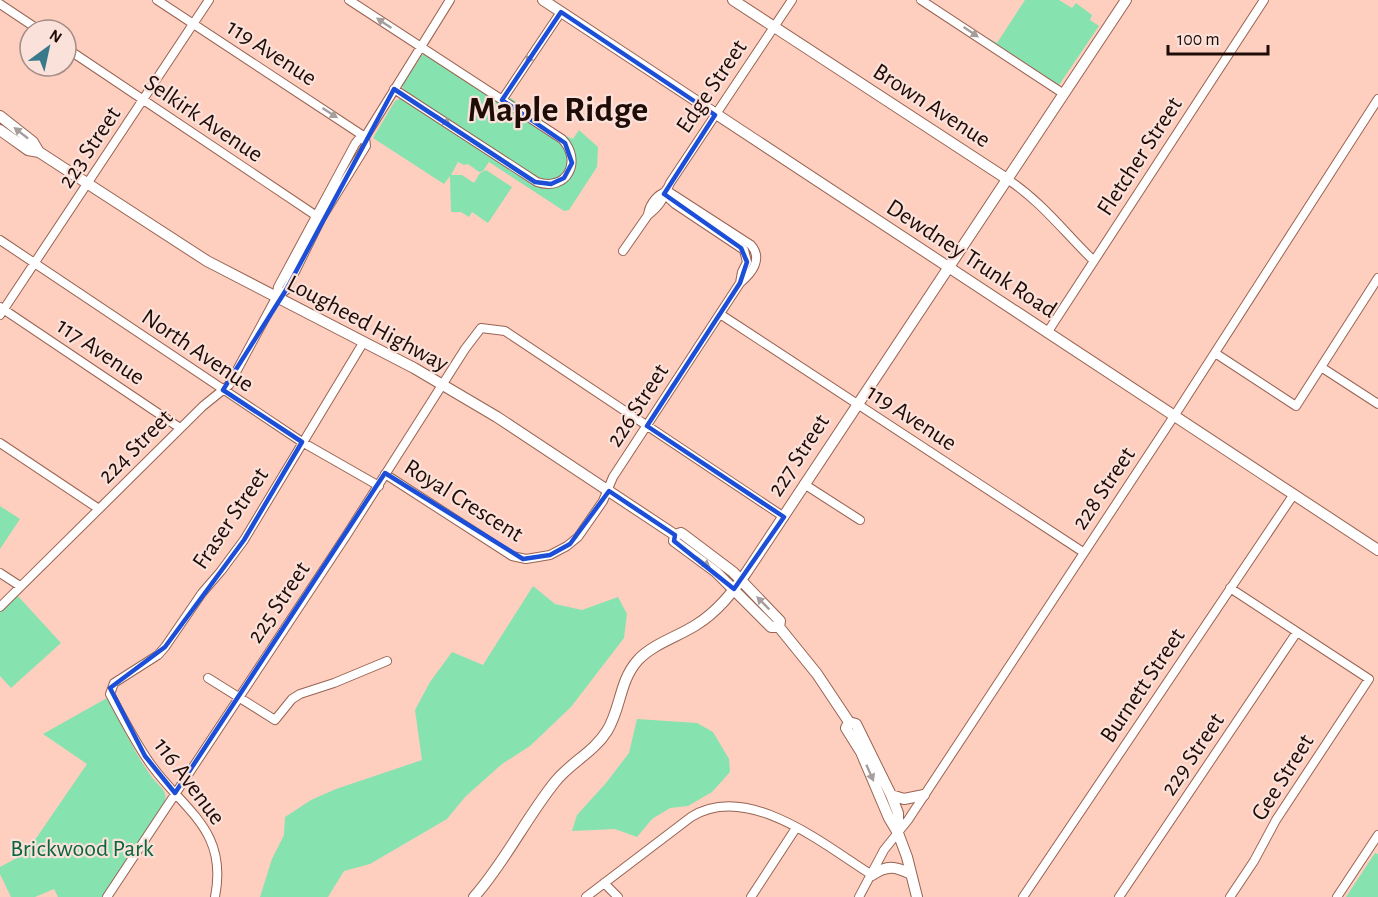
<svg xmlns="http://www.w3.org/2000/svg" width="1378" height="897" font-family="'Alegreya Sans',sans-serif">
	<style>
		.green { fill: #86e3af }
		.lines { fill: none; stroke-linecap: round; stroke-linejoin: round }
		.minor-casing { stroke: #986352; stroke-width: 10 }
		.major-casing { stroke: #986352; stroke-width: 12 }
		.minor { stroke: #fff; stroke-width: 8 }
		.major { stroke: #fff; stroke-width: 10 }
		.oneway { fill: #a69e9c }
		.marked { fill: none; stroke: #1d4ed8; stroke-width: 4.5; stroke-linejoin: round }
		.labels { text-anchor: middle; stroke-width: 4.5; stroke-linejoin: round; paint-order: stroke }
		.street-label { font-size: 24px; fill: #200c07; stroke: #fae1da }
		.park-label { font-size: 24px; fill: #09653e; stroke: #fae1da }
		.town-label { font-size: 36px; font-weight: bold; fill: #200c07; stroke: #fae1da }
	</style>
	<rect width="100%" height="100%" fill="#fecebf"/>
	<path class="green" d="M1025 0H1059L1072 8 1076 3 1092 15 1090 20 1099 26 1059 85 979 33 997 43Z
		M424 54 505 104 509 97 540 117 549 128 573 139 579 130 598 147 597 167 569 210 564 211 489 162 483 171 479 172 468 164 464 165 458 162 451 175H462L474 183 480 173 486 170 512 187 488 223 472 212 469 217 461 212H451L450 176 444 184 373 138 395 101 401 98 405 93 402 85 418 62 420 56Z
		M0 506 20 519 0 549Z
		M533 586 555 604 582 610 618 597 627 614 624 638 571 707 530 746 502 764 465 797 447 819 370 864 344 871 328 897H260L272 859 284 835 285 817 311 800 336 789 422 760 415 710 430 682 452 652 483 665Z
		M17 595 61 643 11 688 0 676V611Z
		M107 698C121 723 134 752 151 776 157 785 170 791 164 803L102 897H58L54 889 35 897H11L0 874V867L26 853 87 764 43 734Z
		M637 719 697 723 713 732 729 759 730 772 712 792 688 806 670 808 652 819 637 837 615 829 572 831 577 815 606 783 629 753Z
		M1375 853 1378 854V897H1346Z"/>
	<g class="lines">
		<defs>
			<path id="minor" d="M157 0 365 137
				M349 0 562 139C583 161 567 192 537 182L394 89
				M921 0 1064 94
				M0 4 39 30
				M66 48 321 219
				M502 100 561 12
				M1007 179C1041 201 1065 233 1094 261
				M663 193 675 204 744 250 747 262 742 272 740 283
				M648 215C662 204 663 198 670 183L792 0
				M0 240 302 442 379 486
				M623 251 648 215C649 206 655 197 663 193
				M276 298 286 290 321 219 366 146 365 137
				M0 307 180 428
				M720 314 1083 552
				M0 315 209 0
				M1047 333 1264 0
				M1215 353 1296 406 1378 278
				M1321 367 1378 404
				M0 443 99 509
				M385 474 512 556 526 559 550 555 567 546 578 537 603 501 613 477 740 283C752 273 763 259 751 245L666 190
				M804 484 860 520
				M0 573 20 586
				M0 607 203 406 229 385 276 298 278 287 355 144 358 140 365 137 450 0
				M208 678 275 720 292 699 300 694 334 683 387 661
				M604 883 618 897
				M107 897 346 536 465 349 481 328 505 331 784 517
				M215 897C228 831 186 812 152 766 136 744 123 718 110 694L114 683 158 655 165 647 202 593 221 571 244 540 363 343
				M586 897 691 817C748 781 824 845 872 875
				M751 897 796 828
				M859 897 884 850 908 820 1180 407 1378 99
				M1023 897 1294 494
				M1119 897 1297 632
				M1230 897 1254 861 1276 820 1369 679 1230 588
				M1337 897 1378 835"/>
			<path id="major" d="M543 0 1378 550
				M733 0 1007 179
				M0 116 33 142 39 152 207 261 414 368 497 417 675 535 681 533 684 535 733 572 780 621 779 627
				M0 130 28 150 39 152
				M675 535 674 541 716 572 771 627H779L817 674 849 722 856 724 891 795 898 813V833
				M849 722 846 728 861 752 889 818 898 833 907 857 917 897
				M891 795 904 799 924 795
				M872 875C887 865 895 866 911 874
				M474 897C505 862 526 818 555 782 570 763 594 752 607 731 621 709 619 681 638 660 653 644 677 637 696 625 717 612 732 593 746 573L1126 0"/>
		</defs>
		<use href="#minor" class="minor-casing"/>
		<use href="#major" class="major-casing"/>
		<use href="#minor" class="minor"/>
		<use href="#major" class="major"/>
	</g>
	<defs><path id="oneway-solid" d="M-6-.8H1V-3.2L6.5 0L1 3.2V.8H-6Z" transform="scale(1.5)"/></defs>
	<g class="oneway">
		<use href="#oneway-solid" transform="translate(384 23) rotate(-146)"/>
		<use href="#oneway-solid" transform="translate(971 32) rotate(34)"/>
		<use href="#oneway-solid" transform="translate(531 56) rotate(124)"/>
		<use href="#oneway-solid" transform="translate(330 113) rotate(33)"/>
		<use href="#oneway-solid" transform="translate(443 120) rotate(33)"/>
		<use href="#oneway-solid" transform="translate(21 133) rotate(-142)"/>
		<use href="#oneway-solid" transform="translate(703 562) rotate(37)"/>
		<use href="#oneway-solid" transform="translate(763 603) rotate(-135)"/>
		<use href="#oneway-solid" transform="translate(870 773) rotate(66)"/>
	</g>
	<path class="marked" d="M561 12 715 115 664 194 741 248 747 262 740 283 647 426 784 517 734 589 674 541 675 535 609 491 570 544 550 555 523 559 385 473 175 793 145 756 110 688 165 647 244 540 302 442 223 390 286 290 394 89 535 182 551 184 564 178 572 163 565 143 502 100Z"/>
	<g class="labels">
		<g class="street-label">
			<text transform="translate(272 52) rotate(33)" y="8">119 Avenue</text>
			<text transform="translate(711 86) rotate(-56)" y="8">Edge Street</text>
			<text transform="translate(932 105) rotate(33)" y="8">Brown Avenue</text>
			<text transform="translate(204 118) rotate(34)" y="8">Selkirk Avenue</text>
			<text transform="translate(89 147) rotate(-56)" y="8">223 Street</text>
			<text transform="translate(1139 156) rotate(-57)" y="8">Fletcher Street</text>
			<text transform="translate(972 258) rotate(33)" y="8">Dewdney Trunk Road</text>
			<text transform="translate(368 323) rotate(28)" y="8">Lougheed Highway</text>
			<text transform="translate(198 350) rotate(34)" y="8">North Avenue</text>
			<text transform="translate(101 351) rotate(34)" y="8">117 Avenue</text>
			<text transform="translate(637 405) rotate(-57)" y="8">226 Street</text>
			<text transform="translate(912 417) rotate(33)" y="8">119 Avenue</text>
			<text transform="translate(135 446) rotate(-45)" y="8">224 Street</text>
			<text transform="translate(798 455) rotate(-57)" y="8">227 Street</text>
			<text transform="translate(1103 488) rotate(-56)" y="8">228 Street</text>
			<text transform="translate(464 500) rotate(32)" y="8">Royal Crescent</text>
			<text transform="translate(230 518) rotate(-56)" y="8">Fraser Street</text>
			<text transform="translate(278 602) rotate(-56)" y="8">225 Street</text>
			<text transform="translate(1142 685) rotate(-56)" y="8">Burnett Street</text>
			<text transform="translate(1192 754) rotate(-56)" y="8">229 Street</text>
			<text transform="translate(1282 777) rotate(-58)" y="8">Gee Street</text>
			<text transform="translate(190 781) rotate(53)" y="8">116 Avenue</text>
		</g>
		<g class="park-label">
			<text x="82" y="856">Brickwood Park</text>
		</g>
		<g class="town-label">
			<text x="558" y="121">Maple Ridge</text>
		</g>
	</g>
	<g transform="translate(48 48) rotate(33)"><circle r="28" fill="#fae1da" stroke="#a38c86" stroke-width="1.5"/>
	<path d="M0-4.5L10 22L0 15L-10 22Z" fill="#387a8c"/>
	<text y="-9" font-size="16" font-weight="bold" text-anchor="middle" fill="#200c07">N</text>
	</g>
	<path d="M1168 45v9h100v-9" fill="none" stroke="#200c07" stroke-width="3"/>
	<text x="1177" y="45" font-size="18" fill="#200c07" stroke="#fae1da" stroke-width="4.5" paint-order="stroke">100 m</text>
</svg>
